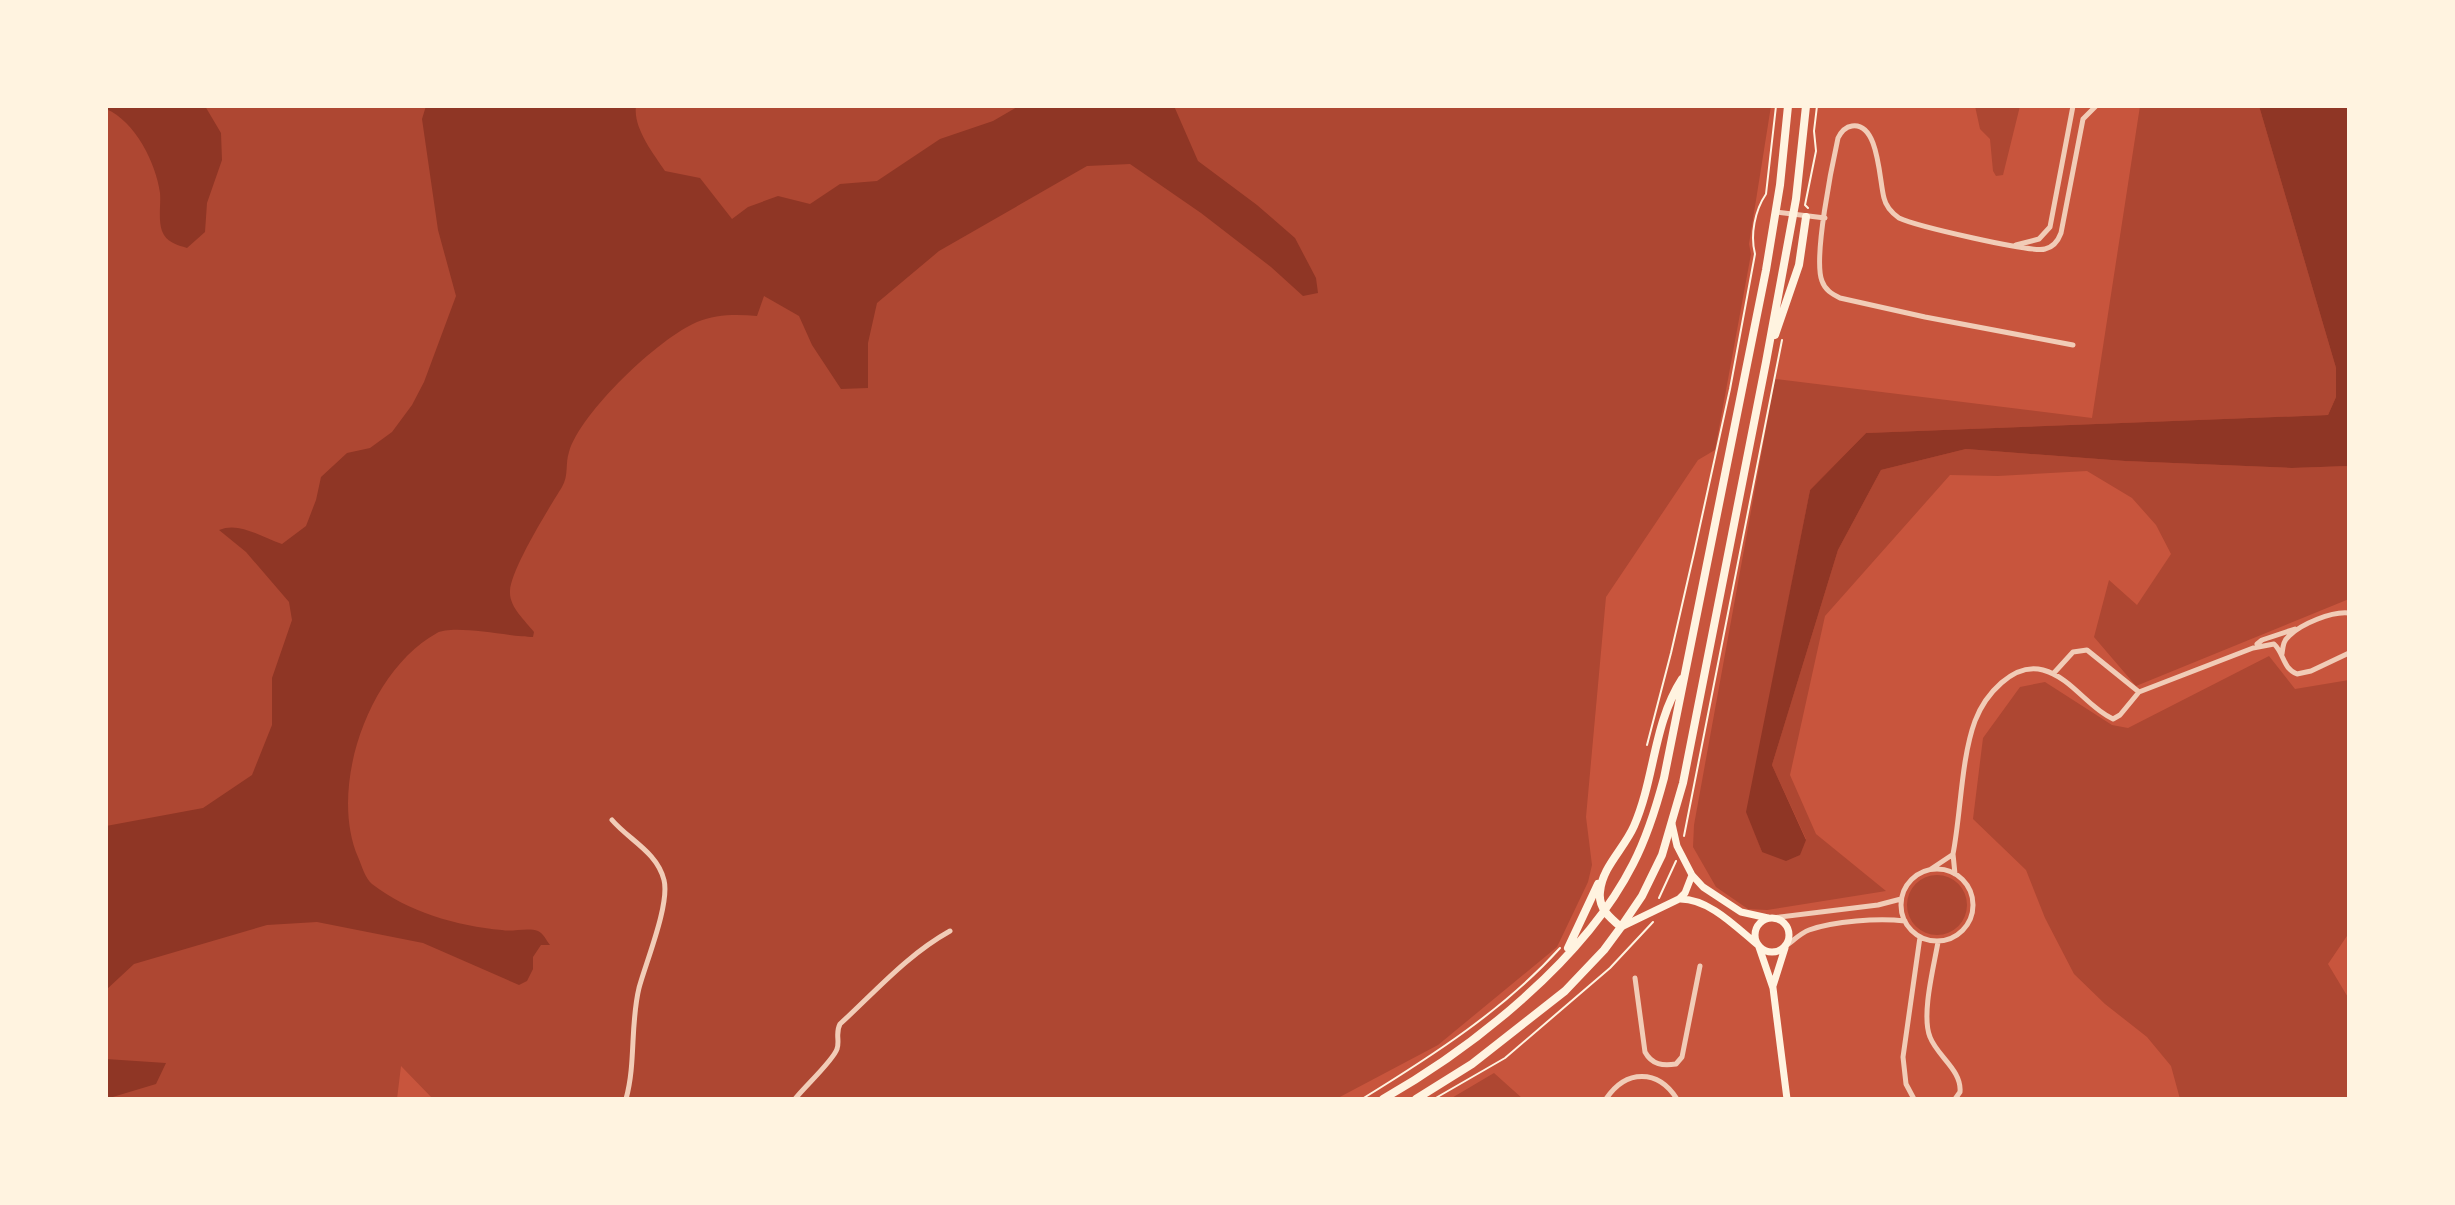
<svg xmlns="http://www.w3.org/2000/svg" width="2455" height="1205" font-family="Helvetica,sans-serif">
	<style>
		.green { fill: #ae4732 }
		.water { fill: #8f3625 }
		.lines { fill: none; stroke-linecap: round; stroke-linejoin: round }
		.path { stroke: #fff3e0; stroke-width: 2 }
		.minor { stroke: #f1ccb7; stroke-width: 5 }
		.secondary { stroke: #fff3e0; stroke-width: 7 }
		.primary { stroke: #fff3e0; stroke-width: 8 }
	</style>
	<rect width="100%" height="100%" fill="#c8553d"/>
	<path class="green" d="M106 106H1771L1749 244 1751 254 1715 450 1698 460 1606 597 1586 817 1592 865 1588 882 1557 947 1438 1045 1336 1099H433L401 1066 397 1099H106Z
		M1975 106H2020L2003 175 1996 176 1993 171 1990 139 1980 129Z
		M2140 106H2259L2336 368V397L2328 415 1866 433 1810 490 1747 812 1762 852 1806 839 1772 765 1838 550 1881 470 1966 449 2125 461 2292 468 2349 466V599L2136 686 2094 637 2109 580 2137 605 2171 554 2156 525 2132 498 2087 471 1998 476 1950 475 1825 616 1790 775 1816 834 1886 891 1767 910 1748 909 1716 887 1693 847 1694 825 1775 379 2092 418Z
		M2269 656 2295 689 2349 680V933L2328 964 2349 999V1099H2180L2171 1066 2147 1037 2105 1004 2074 974 2045 918 2026 870 1973 819 1983 738 2020 687 2045 682 2112 725 2128 728Z
		M1907 905a30 30 0 1 1 60 0a30 30 0 1 1-60 0Z
		M1494 1073 1523 1099H1450Z"/>
	<path class="water" d="M106 106H205L221 133 222 160 207 203 205 232 187 248C177 245 166 242 162 231 158 220 161 204 160 193 156 163 135 121 106 109Z
		M426 106H636C633 128 653 153 665 171L700 178 732 219 748 207 778 196 810 204 840 184 877 181 940 139 993 121 1019 106H1174L1198 161 1257 205 1295 238 1316 278 1318 293 1303 296 1271 267 1201 213 1130 164 1087 166 939 251 877 303 868 343V388L841 389 812 345 799 316 764 296 757 316C737 314 716 314 697 322 659 338 581 412 569 452 565 464 569 475 562 487 549 508 511 569 510 591 509 607 525 620 534 632L533 637C511 637 454 624 437 633 369 670 328 787 358 857 362 866 365 878 372 884 408 912 457 926 502 930 513 932 528 927 538 931 544 934 546 940 550 945H541L533 957V969L527 981 519 985 423 943 317 922 267 925 134 964 106 990V826L203 808 252 775 272 725V678L292 620 289 602 246 552 219 530C240 521 262 538 282 544L306 526 316 500 321 477 347 453 370 448 392 432 412 405 424 382 456 296 438 230 422 119Z
		M2259 106H2349V466L2292 468 2125 461 1966 449 1881 470 1838 550 1772 765 1806 840 1800 855 1786 861 1762 852 1746 812 1810 490 1866 433 2328 415 2336 397V368Z
		M106 1058V1059L166 1063 156 1084 106 1099Z"/>
	<g class="lines">
		<path class="path" d="M1808 208 1805 205 1816 151 1814 131 1817 106
			M1647 745 1671 653 1694 553 1730 389 1755 254C1750 235 1755 210 1766 194L1776 106
			M1684 836 1782 340
			M1659 898 1676 861
			M1362 1099C1432 1056 1505 1009 1560 948
			M1434 1099 1505 1058 1610 968 1653 922"/>
		<path class="minor" d="M1776 212 1825 218
			M2016 245 2039 239 2050 227 2073 106
			M2073 345 1925 317 1840 298C1832 294 1825 290 1822 281 1813 259 1832 165 1838 138 1841 132 1845 127 1852 126 1879 122 1879 180 1884 198 1886 207 1892 213 1899 218 1916 226 2031 253 2045 249 2054 247 2058 241 2061 233L2083 119 2096 106
			M2257 644 2262 640 2295 629
			M2282 654C2283 647 2283 641 2289 636 2301 624 2332 611 2349 613
			M2053 674 2073 652 2087 650 2139 692
			M612 820C629 840 657 852 664 880 670 904 646 962 639 988 630 1025 636 1063 626 1099
			M1901 905a36 36 0 1 1 72 0a36 36 0 1 1-72 0Z
			M1931 869 1952 855
			M1955 874 1953 854C1961 813 1961 759 1975 721 1985 695 2013 662 2043 670 2072 678 2087 707 2113 719L2120 715 2139 692 2253 648 2274 644C2284 653 2283 669 2297 674L2311 671 2349 653
			M1772 918 1878 905 1901 899
			M1938 942C1934 966 1921 1015 1930 1037 1937 1056 1962 1070 1960 1092L1955 1099
			M1787 945C1794 940 1801 933 1809 930 1834 921 1878 918 1905 921
			M1635 978 1645 1052C1652 1065 1663 1066 1676 1064L1682 1057 1700 966
			M795 1099C804 1087 833 1061 837 1049 840 1041 835 1033 840 1024 876 991 907 955 950 931
			M1606 1099C1626 1069 1658 1069 1677 1099
			M1914 1099 1906 1084 1903 1057 1920 937"/>
		<path class="secondary" d="M1672 824 1677 846 1692 875 1703 887 1741 912 1768 918
			M1679 899 1685 893 1692 875
			M1755 935a17 17 0 1 1 34 0a17 17 0 1 1-34 0Z
			M1621 927 1679 899C1709 898 1737 928 1759 946
			M1759 947 1773 988 1787 1099
			M1773 986 1785 948"/>
		<path class="primary" d="M1775 335 1799 265 1806 217
			M1621 927C1610 918 1598 908 1600 892 1602 867 1624 849 1634 826 1655 778 1653 724 1682 679
			M1568 948 1598 884
			M1383 1099C1474 1047 1585 959 1633 864 1647 837 1656 808 1664 778L1766 270 1780 185 1788 106
			M1416 1099 1472 1064 1565 991 1604 950 1621 927 1642 896 1662 855 1683 783 1766 362 1796 199 1806 106"/>
	</g>
	<rect width="2455" height="1205" fill="none" stroke="#fff3e0" stroke-width="216"/>
</svg>
